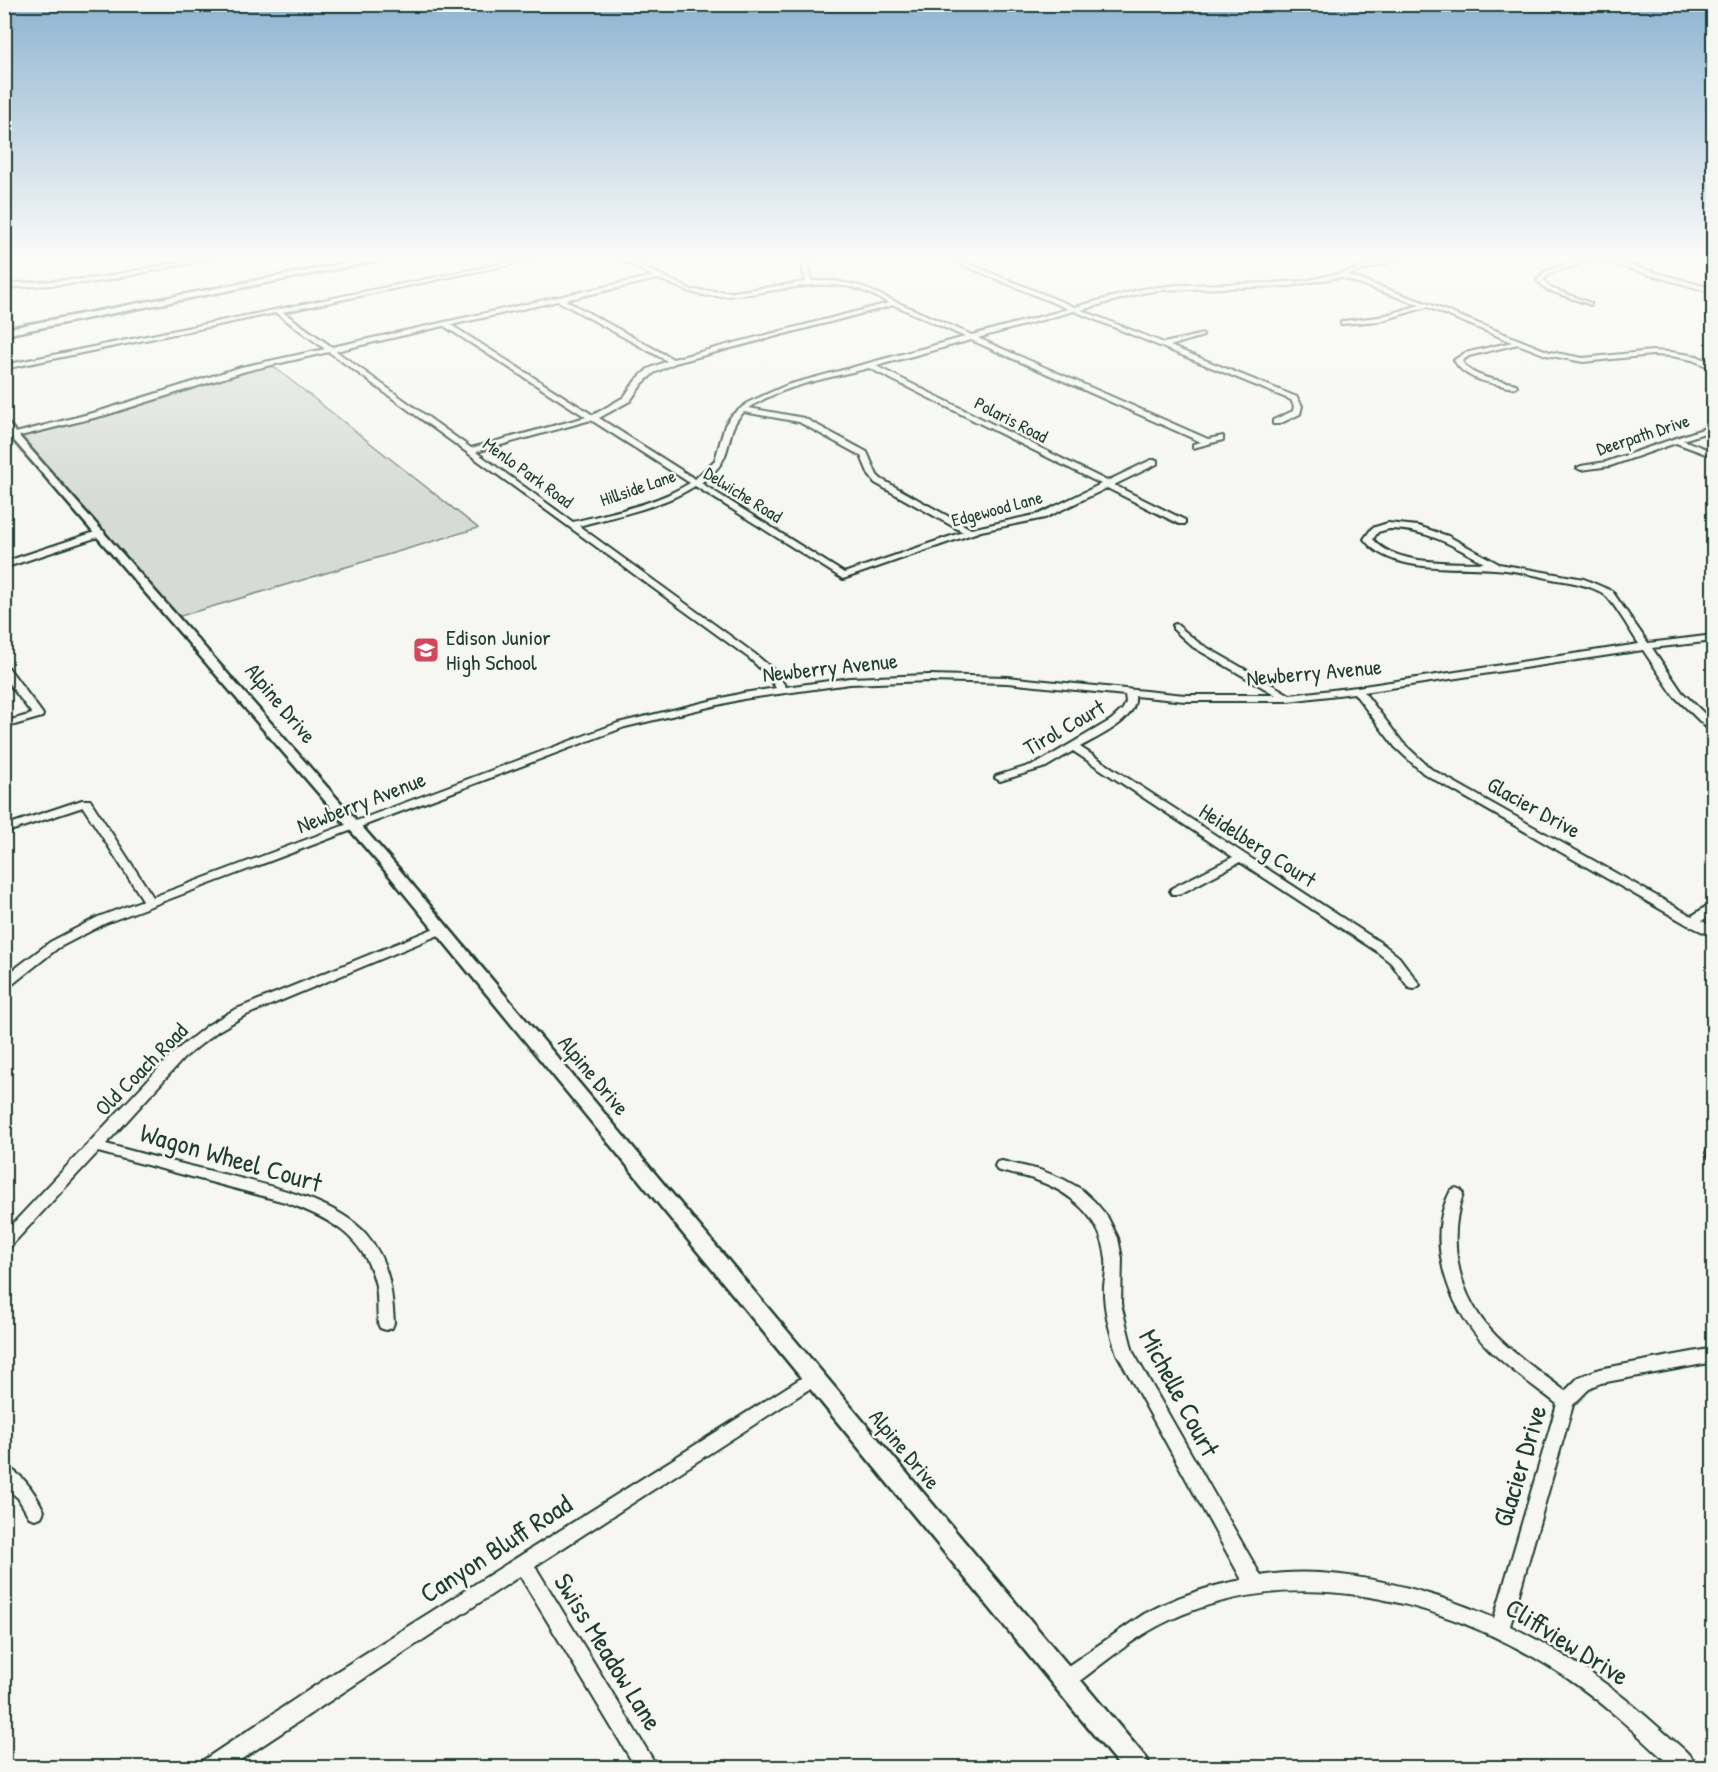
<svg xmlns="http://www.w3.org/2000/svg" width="1718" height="1772" font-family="'Patrick Hand',sans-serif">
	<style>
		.green { fill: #d6dbd6; stroke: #7a8c85; stroke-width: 1.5 }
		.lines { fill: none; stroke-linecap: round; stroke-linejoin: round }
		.minor-casing { stroke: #1f3d34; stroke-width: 4 }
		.tertiary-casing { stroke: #1f3d34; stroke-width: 5 }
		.secondary-casing { stroke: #1f3d34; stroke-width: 5 }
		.minor { fill: #f6f6f2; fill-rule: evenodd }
		.tertiary { fill: #f6f6f2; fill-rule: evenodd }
		.secondary { fill: #f6f6f2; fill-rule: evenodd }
		.labels { text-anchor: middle; stroke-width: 5; stroke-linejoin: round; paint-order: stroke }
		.far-street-label { font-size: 18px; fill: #1f3d34; stroke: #f6f6f2 }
		.poi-label { font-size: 22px; fill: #1f3d34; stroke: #f6f6f2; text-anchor: start }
		.street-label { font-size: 22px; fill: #1f3d34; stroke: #f6f6f2 }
		.near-street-label { font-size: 27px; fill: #1f3d34; stroke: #f6f6f2 }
	</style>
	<rect width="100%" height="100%" fill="#f6f6f2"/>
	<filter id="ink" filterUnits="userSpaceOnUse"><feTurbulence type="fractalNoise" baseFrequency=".0167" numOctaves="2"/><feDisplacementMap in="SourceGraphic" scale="12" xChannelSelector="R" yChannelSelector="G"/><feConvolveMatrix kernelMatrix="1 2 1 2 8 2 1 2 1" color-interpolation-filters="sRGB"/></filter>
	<g filter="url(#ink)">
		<path class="green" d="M269 363 478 528 174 618 16 436Z"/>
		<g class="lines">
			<defs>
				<path id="minor" d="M208 257H220L97 282 4 288V284L97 278Z
					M534 257H546L283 312 332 347 653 276 615 257H623L692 290 733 292 806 282 802 265 809 257H815L808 265 812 281H835L860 286 972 335 1068 309 944 257H952L1075 307 1142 289 1179 285 1271 283 1304 281 1346 272 1399 257H1408L1347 275 1429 304 1550 352 1583 358 1652 351 1671 352 1697 356 1714 364V369L1692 360 1671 356 1652 355 1583 362 1546 355 1518 344 1469 356 1462 361C1471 378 1498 380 1516 384L1517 386 1513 388C1492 383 1465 381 1454 360L1465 353 1512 342 1427 307 1380 321 1341 324V322L1343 321 1379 317 1420 305 1340 277 1289 286 1160 290 1142 293 1081 310 1164 343 1203 334V336L1170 346 1297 397 1302 406 1300 414 1279 424H1273V420L1293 411 1294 406 1291 400 1074 311 978 338 1208 439 1223 436V440L1193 448V444L1201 442 971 340 876 366 1107 481 1151 460H1157V464L1114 485 1185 520V524H1179L1107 488 1045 518 981 531 843 579 695 486C660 508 618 515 579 526L755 654 775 671 786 687 850 678 929 675 1007 677 1185 695H1276L1193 647 1173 629V625L1176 624 1199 643 1290 695 1357 687 1639 644C1632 634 1613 601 1605 595 1594 586 1571 582 1557 580 1537 576 1515 570 1494 569 1454 566 1390 574 1364 539L1372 528 1388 523 1418 526 1448 536 1499 564 1584 579 1612 591 1648 643 1714 635V641L1652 648 1682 692 1714 723V732L1710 731 1674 696 1643 650 1364 692 1403 743 1431 769 1692 916 1714 901V911L1702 921 1714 927V937L1688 925 1423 773 1395 747 1354 693 1288 701H1185L1135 696C1138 720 1098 737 1080 747L1384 945 1399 957 1420 985 1414 989 1409 988 1391 963 1376 951 1240 862 1180 894H1172L1170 891 1172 888 1233 857 1073 751 1046 767 1000 781 995 778 996 776 1038 763 1111 720 1123 709 1126 702 1125 695 1007 683 929 681 850 684 743 699 625 727 106 923 58 948 9 987 4 988V977L50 942 98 917 143 900 83 807 4 833V826L82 800H90L153 897 618 723 743 693 776 688 767 675 749 658 329 352 246 371 106 415 4 440V436L100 411 241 367 325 349 276 313 4 369V365ZM657 279C679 285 687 295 713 296 761 298 807 277 855 288 866 291 878 298 889 303L673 359 565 300ZM558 301 667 361 648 369 636 380 624 397 593 415 451 325ZM894 305 965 337 787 385 749 402 732 415 725 425 715 460 695 479 599 418 630 401 642 384 654 373 675 363ZM444 326 586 417 471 448 336 351ZM869 368 1101 484 1039 514 971 529 881 479 877 475 867 452 804 418 749 408C783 385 830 378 869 368ZM744 412 799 422 861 456 869 475 875 483 963 532 844 573 701 483C710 475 719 469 724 458 732 440 728 427 744 412ZM591 420 690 483C654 505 613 512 573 522L476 452ZM1389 529C1425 529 1453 545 1484 563 1452 562 1395 566 1373 539L1378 532Z
					M1589 257H1601L1714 289V293L1595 259 1550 273 1544 280 1551 288 1591 303V305L1547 290 1537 280 1546 271Z
					M1714 425V430L1683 440 1714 452V457L1676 443 1610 466 1581 470 1577 468 1581 466 1606 462Z
					M101 530 104 531V535L4 568V562Z
					M4 666 8 667 42 713 43 715 42 717 4 728V722L32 714 4 677Z
					M442 925 446 926 448 929 446 932 244 1016 218 1031 184 1058 106 1144C139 1153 173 1162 207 1170 253 1182 335 1197 366 1234 389 1261 392 1289 394 1323L392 1328 386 1330 380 1328 378 1323C377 1311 378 1298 376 1286 365 1236 329 1218 285 1202L98 1152 9 1248 4 1250V1233L174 1052 208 1025 234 1010Z
					M1713 1148H1714V1158L1708 1157 1706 1153 1708 1149Z
					M1002 1161 1040 1170 1063 1179 1081 1189 1095 1202 1107 1216 1118 1238 1122 1258 1121 1304 1133 1352 1261 1576C1332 1563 1428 1589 1494 1618L1557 1404C1533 1385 1507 1368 1486 1346 1448 1308 1424 1240 1451 1190L1456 1188 1461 1190 1463 1194C1446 1244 1459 1298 1496 1336 1517 1357 1542 1373 1565 1391L1579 1377 1599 1369 1714 1348V1362L1601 1383 1591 1387 1573 1405 1510 1626C1571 1656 1617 1689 1666 1734 1677 1744 1692 1754 1698 1768H1673C1642 1739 1611 1709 1577 1685 1463 1604 1302 1558 1170 1620 1135 1636 1104 1663 1073 1686L1066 1689 1059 1686 1056 1679 1059 1672 1144 1614C1175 1597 1209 1586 1242 1580L1117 1354C1110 1332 1103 1309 1104 1286 1105 1277 1107 1268 1106 1259 1102 1218 1070 1191 1033 1179 1021 1175 1009 1174 997 1170L995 1166 997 1162Z
					M814 1370 820 1372 822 1377 820 1382 535 1566 658 1768H636L520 1576 228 1768H199L202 1761 339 1670Z
					M4 1466C23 1473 36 1494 44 1511L41 1517 35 1519 29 1517 18 1498 4 1486Z"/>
				<path id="tertiary" d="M4 419 399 869 1147 1759 1150 1768H1121L389 875 4 429Z"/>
				<path id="secondary" d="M379 257H396L4 335V329Z"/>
			</defs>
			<use href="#minor" class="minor-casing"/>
			<use href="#tertiary" class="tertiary-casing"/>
			<use href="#secondary" class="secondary-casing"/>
			<use href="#minor" class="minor"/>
			<use href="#tertiary" class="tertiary"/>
			<use href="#secondary" class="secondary"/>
		</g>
	</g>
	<linearGradient id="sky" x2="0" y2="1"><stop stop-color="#8fb4d1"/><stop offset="0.51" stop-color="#fbfbf9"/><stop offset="1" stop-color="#fbfbf9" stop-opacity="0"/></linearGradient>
	<rect width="1718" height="505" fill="url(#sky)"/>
	<defs>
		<symbol id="school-square" viewBox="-11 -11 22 22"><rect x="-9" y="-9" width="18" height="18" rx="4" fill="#d1495b" stroke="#f6f6f2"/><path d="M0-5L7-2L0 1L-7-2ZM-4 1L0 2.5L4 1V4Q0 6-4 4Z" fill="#fff"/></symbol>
	</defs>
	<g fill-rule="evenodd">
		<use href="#school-square" x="411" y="635" width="30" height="30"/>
	</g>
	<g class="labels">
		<g class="far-street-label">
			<text transform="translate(1011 420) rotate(27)" y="6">Polaris Road</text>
			<text transform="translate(1643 435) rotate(-18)" y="6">Deerpath Drive</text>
			<text transform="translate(528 473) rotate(36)" y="6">Menlo Park Road</text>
			<text transform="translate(638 488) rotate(-19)" y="6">Hillside Lane</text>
			<text transform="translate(743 495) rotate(32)" y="6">Delwiche Road</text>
			<text transform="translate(997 509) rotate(-15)" y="6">Edgewood Lane</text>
		</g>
		<g class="poi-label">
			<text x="446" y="645">Edison Junior<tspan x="446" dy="25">High School</tspan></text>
		</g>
		<g class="street-label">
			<text transform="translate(830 667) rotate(-6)" y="8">Newberry Avenue</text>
			<text transform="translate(1314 672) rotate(-5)" y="8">Newberry Avenue</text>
			<text transform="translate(281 703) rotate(50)" y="8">Alpine Drive</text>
			<text transform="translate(1064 727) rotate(-30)" y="8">Tirol Court</text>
			<text transform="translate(361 802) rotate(-21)" y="8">Newberry Avenue</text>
			<text transform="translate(1534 807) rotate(29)" y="8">Glacier Drive</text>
			<text transform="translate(1258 845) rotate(33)" y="8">Heidelberg Court</text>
			<text transform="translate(141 1069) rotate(-45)" y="8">Old Coach Road</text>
			<text transform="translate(594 1075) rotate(50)" y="8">Alpine Drive</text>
			<text transform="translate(905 1449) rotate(50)" y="8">Alpine Drive</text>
		</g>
		<g class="near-street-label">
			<text transform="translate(231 1158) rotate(16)" y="9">Wagon Wheel Court</text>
			<text transform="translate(1179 1393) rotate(62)" y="9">Michelle Court</text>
			<text transform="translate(1520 1466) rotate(-73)" y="9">Glacier Drive</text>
			<text transform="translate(496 1549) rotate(-33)" y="9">Canyon Bluff Road</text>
			<text transform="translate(1567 1642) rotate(32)" y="9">Cliffview Drive</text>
			<text transform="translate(608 1652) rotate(58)" y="9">Swiss Meadow Lane</text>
		</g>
	</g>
	<rect width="1718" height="1772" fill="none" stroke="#f6f6f2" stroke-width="24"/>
	<rect x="12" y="12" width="1694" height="1748" fill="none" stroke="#1f3d34" stroke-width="2" filter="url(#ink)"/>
</svg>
